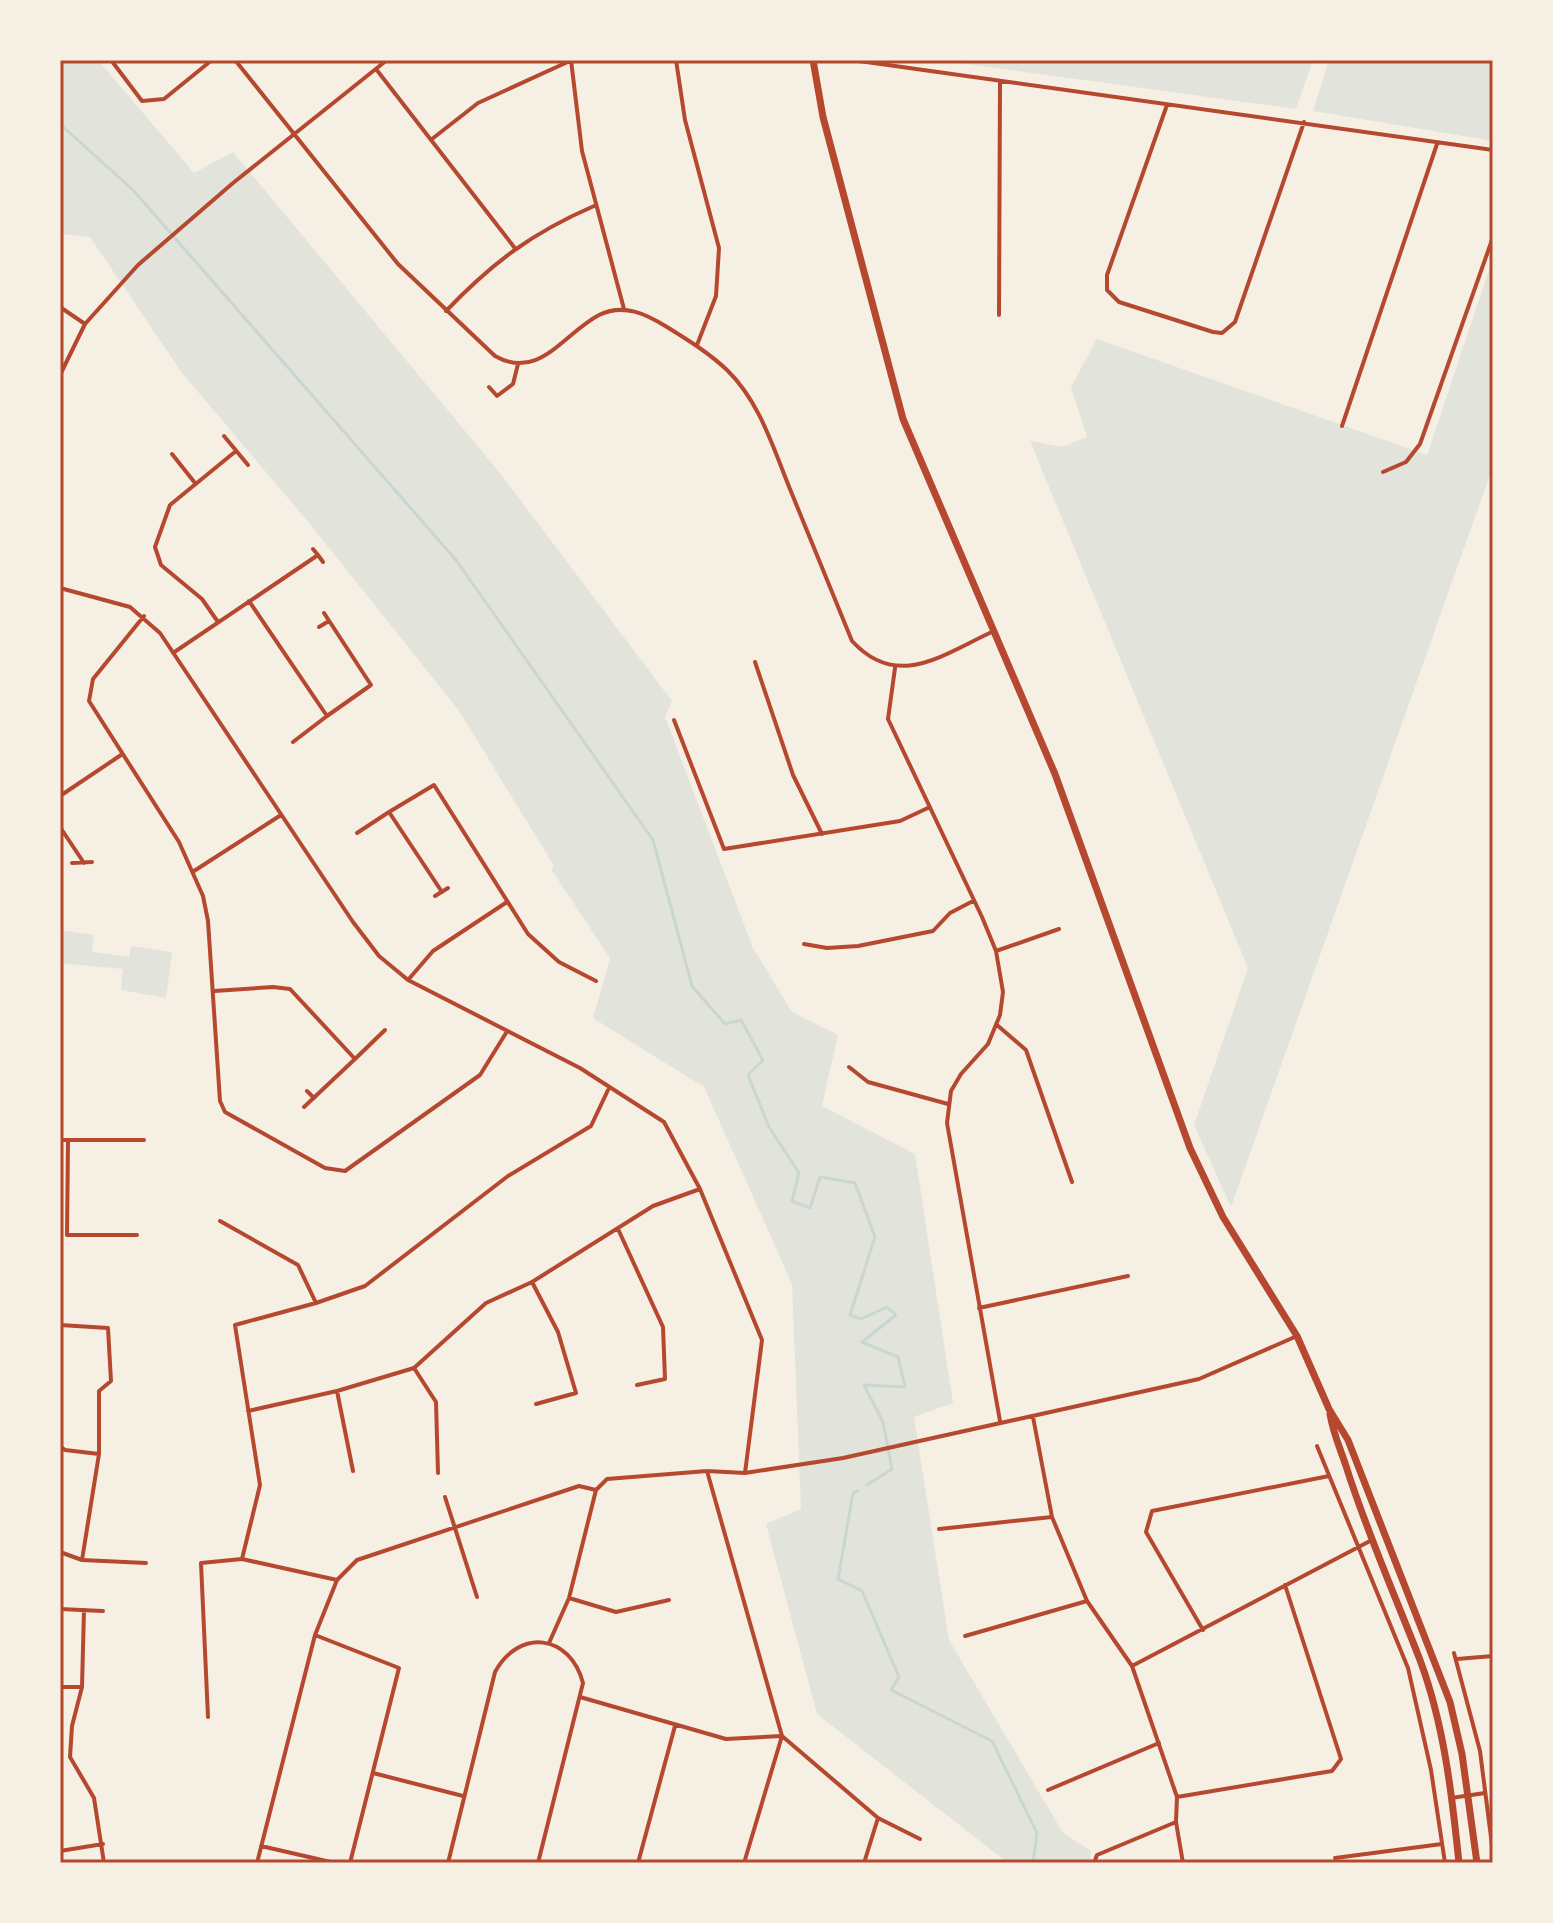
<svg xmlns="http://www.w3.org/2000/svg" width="1553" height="1923" font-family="'DM Sans',sans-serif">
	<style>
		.green { fill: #e2e4dc }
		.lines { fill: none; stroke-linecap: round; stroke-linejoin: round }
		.stream { stroke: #c9d6d2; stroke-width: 3 }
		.minor { stroke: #b5482f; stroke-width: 4 }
		.primary { stroke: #b5482f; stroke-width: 7 }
		.neatline { fill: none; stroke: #b5482f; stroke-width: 3 }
	</style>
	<rect width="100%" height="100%" fill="#f6efe4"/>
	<path class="green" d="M60 60H98L194 173 233 152 500 473 672 701 665 717 753 948 792 1012 838 1035 822 1106 915 1154 953 1403 914 1417 949 1640 1063 1833 1091 1851 1090 1863H1008L817 1714 766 1524 801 1509 792 1284 704 1087 593 1018 610 958 551 869 554 866 460 712 310 524 182 373 90 237 60 234Z
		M938 60H1313L1296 109Z
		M1329 60H1493V141L1313 111Z
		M1493 258V466L1231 1207 1194 1125 1248 968 1030 441 1062 447 1087 437 1071 387 1097 339 1427 455Z
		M60 930 94 935 92 952 129 957 131 946 172 952 166 998 121 990 123 969 60 963Z"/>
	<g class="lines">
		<path class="stream" d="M60 124 133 190 456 560 653 840 692 986 725 1024 741 1020 763 1060 748 1075 769 1127 799 1173 792 1201 810 1208 820 1177 855 1183 875 1237 850 1315 861 1319 887 1307 896 1315 862 1342 898 1357 905 1387 864 1385 883 1422 892 1469 867 1485
			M858 1491 853 1493 838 1579 862 1591 899 1677 891 1690 992 1741 1037 1833 1033 1863H1046"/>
		<path class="minor" d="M111 60 142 101 164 99 212 60
			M235 60 398 264 495 356C539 381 563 334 599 315 624 303 646 314 667 327 688 340 709 353 727 370 761 403 774 451 792 494 812 543 832 592 852 641 898 691 943 654 994 631
			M571 60 582 151 624 309
			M676 60 685 120 719 248 716 296 697 345
			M852 60 1493 150
			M376 69 514 247
			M1167 105 1107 275V290L1119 302 1213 332 1222 333 1235 322 1304 122
			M432 139 478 103 572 60
			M60 307 85 324
			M446 311C493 262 532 233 594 206
			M999 315 1000 82
			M60 375 85 324 138 265 233 183 387 60
			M489 387 497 396 513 384 518 364
			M1342 426 1437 144
			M224 436 248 465
			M172 454 195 483
			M1383 472 1406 462 1420 444 1493 237
			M318 555 323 562
			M60 588 130 607 160 633 353 922 379 956 408 980 580 1068 664 1122 700 1189 762 1340 745 1473
			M249 601 327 716 371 685 324 613
			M144 616 93 679 89 701 179 842 203 896 208 921 220 1101 225 1112 325 1168 345 1171 480 1075 506 1033
			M218 622 202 599 161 565 155 547 170 505 236 451
			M319 627 329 621
			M173 653 318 555 313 549
			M755 662 793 775 822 834
			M895 668 888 719 982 917 996 951 1003 992 1000 1015 988 1044 961 1074 951 1091 947 1123 1000 1421
			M674 720 724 849 900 821 930 807
			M293 742 327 716
			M60 796 121 755
			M60 827 84 863
			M357 833 389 812
			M72 863 92 862
			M194 871 281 815
			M442 892 389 812 434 785 528 934 559 962 596 981
			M435 896 448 888
			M804 944 827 948 858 946 933 931 950 913 973 901
			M996 951 1059 929
			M408 980 433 951 507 902
			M214 991 273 987 290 989 355 1059 304 1107
			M997 1025 1026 1050 1072 1182
			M355 1059 385 1030
			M849 1067 868 1082 948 1104
			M307 1091 314 1098
			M60 1140H144
			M68 1140 67 1235H137
			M220 1221 298 1265 316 1303 365 1286 508 1176 591 1126 608 1090
			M618 1229 663 1327 665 1379 637 1385
			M532 1282 558 1332 576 1393 536 1404
			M979 1308 1128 1276
			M60 1325 108 1328 111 1381 99 1391V1454L82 1560
			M414 1368 436 1402 438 1473
			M337 1391 353 1471
			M248 1411 337 1391 414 1368 486 1303 532 1282 653 1206 700 1189
			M1033 1417 1052 1517 1087 1601 1132 1666 1177 1797 1176 1822 1183 1863
			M60 1446 65 1450 99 1454
			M1317 1446 1408 1668 1431 1770 1445 1863
			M707 1471 782 1736 878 1818 920 1839
			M596 1490 607 1479 707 1471 745 1473 843 1458 1199 1379 1297 1336
			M445 1497 477 1597
			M939 1529 1052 1517
			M60 1552 82 1560 146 1563
			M242 1559 260 1485 235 1325 316 1303
			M569 1598 616 1612 669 1600
			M60 1609 103 1611
			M84 1610 82 1687 72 1726 70 1757 94 1798 104 1863
			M1203 1630 1146 1532 1152 1511 1329 1476
			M315 1635 399 1668 350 1863
			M965 1636 1087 1601
			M549 1643 569 1598 596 1490
			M1454 1653 1480 1751 1493 1853
			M1457 1659 1493 1656
			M1132 1666 1370 1541
			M60 1687H82
			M580 1697 726 1739 782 1736
			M208 1717 201 1563 242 1559 337 1580
			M373 1773 463 1796
			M1048 1790 1159 1743
			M1177 1797 1332 1771 1341 1759 1285 1585
			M1451 1798 1485 1793
			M261 1846 335 1863
			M60 1851 103 1844
			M1335 1858 1442 1844
			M257 1863 315 1635 337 1580 357 1560 579 1486 596 1490
			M448 1863 495 1672C519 1628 570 1634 583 1683L538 1863
			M638 1863 675 1726
			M744 1863 782 1736
			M864 1863 878 1818
			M1094 1863 1097 1855 1176 1822"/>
		<path class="primary" d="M813 60 823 117 903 419 1055 774 1190 1148 1223 1217 1297 1336 1329 1409 1348 1440 1450 1702 1462 1754 1477 1863
			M1330 1414C1333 1433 1340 1448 1346 1466 1367 1533 1395 1595 1420 1660 1444 1724 1452 1795 1459 1863"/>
	</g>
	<rect width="1553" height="1923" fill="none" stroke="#f6efe4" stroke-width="124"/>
	<rect x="62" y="62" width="1429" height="1799" class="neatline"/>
</svg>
